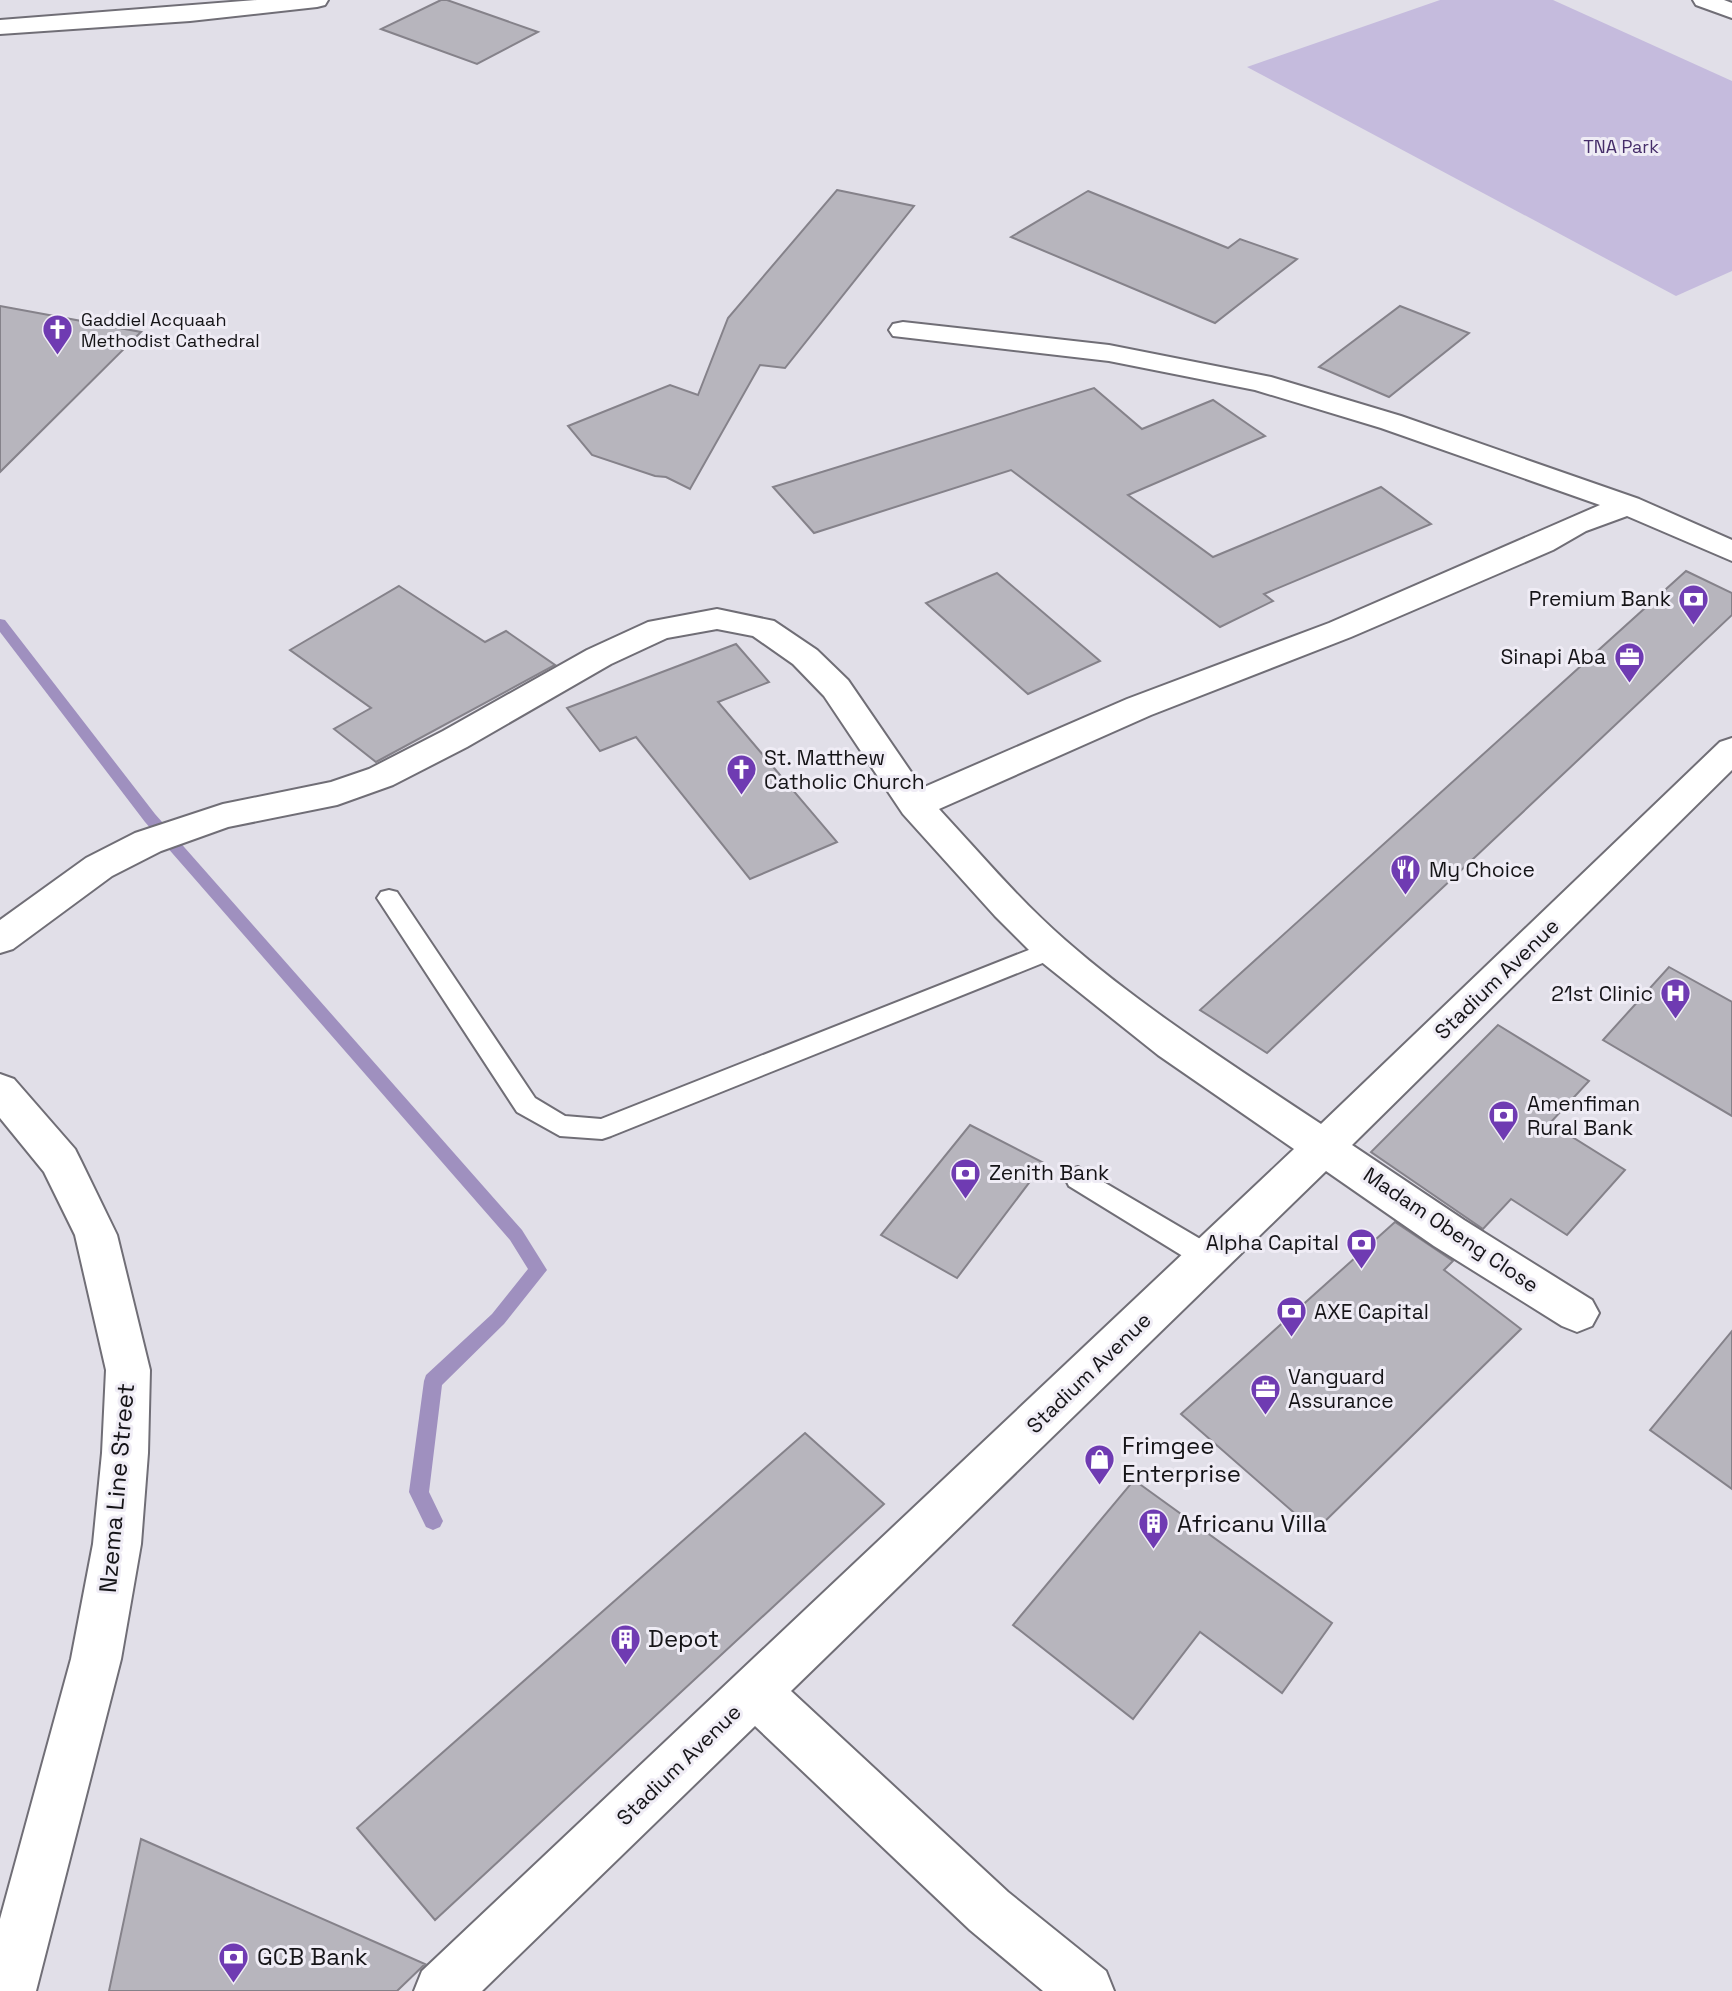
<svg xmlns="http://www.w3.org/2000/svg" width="1732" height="1991" font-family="'Space Grotesk',sans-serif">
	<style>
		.green { fill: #c5bbdd }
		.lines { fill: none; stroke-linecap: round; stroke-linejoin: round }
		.stream { fill: #9f90bf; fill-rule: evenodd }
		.building { fill: #b7b5bd; stroke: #85828a; stroke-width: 2 }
		.lane-casing { stroke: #706e76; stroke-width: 4 }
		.street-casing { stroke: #706e76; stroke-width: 4 }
		.secondary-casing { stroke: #706e76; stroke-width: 4 }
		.lane { fill: #fff; fill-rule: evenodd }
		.street { fill: #fff; fill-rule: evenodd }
		.secondary { fill: #fff; fill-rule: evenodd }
		.labels { text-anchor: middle; stroke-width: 6; stroke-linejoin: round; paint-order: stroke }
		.far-park-label { font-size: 18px; fill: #462e6a; stroke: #efecf5 }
		.far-poi-label { font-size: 18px; fill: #151417; stroke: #efecf5; text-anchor: start }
		.poi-label { font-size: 21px; fill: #151417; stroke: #efecf5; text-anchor: start }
		.street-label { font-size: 21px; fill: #151417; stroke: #efecf5 }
		.near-poi-label { font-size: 24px; fill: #151417; stroke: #efecf5; text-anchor: start }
		.near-street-label { font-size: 24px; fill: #151417; stroke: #efecf5 }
	</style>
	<rect width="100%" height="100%" fill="#e1dfe8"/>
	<path class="green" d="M1440 0H1553L1732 81V271L1676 296 1247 67Z"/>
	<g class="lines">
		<path class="stream" d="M0 619 5 620 155 814 522 1230 547 1270 504 1324 442 1385 429 1492 443 1521 440 1527 433 1530 426 1527 409 1492 424 1381 426 1375 492 1314 528 1269 510 1240 145 822 0 632Z"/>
	</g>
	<path class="building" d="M441 0H447L538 32 477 64 381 29Z
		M837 190 914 206 785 368 760 365 690 489 666 477 655 476 592 455 568 426 670 385 698 395 728 318Z
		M1088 191 1228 248 1240 239 1297 259 1215 323 1011 237Z
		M0 306 141 332 0 472Z
		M1400 306 1469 333 1389 397 1319 367Z
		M1094 388 1142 429 1213 400 1265 436 1128 495 1213 557 1381 487 1431 524 1264 594 1273 601 1220 627 1011 470 814 533 773 487Z
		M1686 571 1732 593V615L1267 1053 1200 1010Z
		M997 573 1100 661 1028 694 926 603Z
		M399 586 485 642 506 631 555 665 376 762 334 729 371 708 290 650Z
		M736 644 769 682 718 702 837 842 750 879 636 737 600 751 567 708Z
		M1669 967 1732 1002V1116L1603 1040Z
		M1498 1025 1589 1081 1550 1123 1625 1170 1567 1235 1511 1199 1483 1229 1371 1152Z
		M970 1125 1044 1163 957 1278 881 1235Z
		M1395 1222 1453 1261 1444 1270 1521 1329 1315 1531 1181 1414Z
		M1732 1331V1489L1650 1430Z
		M805 1433 884 1504 435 1920 357 1828Z
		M1134 1480 1332 1623 1282 1693 1200 1632 1133 1719 1013 1625Z
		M141 1839 391 1949 425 1964 397 1991H109Z"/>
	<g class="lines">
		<defs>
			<path id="lane" d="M389 890 397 892 535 1098 565 1116 601 1119 1044 944 1052 941 1060 944 1064 950 1060 956 611 1136 602 1139 560 1136 517 1112 381 904 377 898 381 892Z
				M1078 1167 1219 1250 1223 1258 1219 1266 1209 1269 1199 1266 1069 1186 1065 1178 1069 1170Z"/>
			<path id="street" d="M257 0H328L325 5 317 7 190 21 0 34V20Z
				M1693 0H1724L1732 3V18L1696 5Z
				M903 322 1109 345 1271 377 1401 416 1639 499 1732 540V561L1627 516 1586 531 1553 550 1351 637 1151 715 939 809C980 853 1019 900 1065 940 1144 1009 1234 1066 1321 1124L1720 742 1732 738V770L1352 1145 1464 1220 1592 1300 1599 1313 1592 1326 1577 1332 1562 1326 1434 1246 1326 1171 791 1691 1008 1892 1106 1971 1114 1991H1043L970 1930 755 1726 482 1991H414L422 1971 1294 1149 1158 1055 1039 960 995 916 903 814 824 696 793 664 753 636 717 629 667 638 611 664 467 747 393 785 337 805 228 827 161 851 112 876 13 949 0 953V920L86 858 135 833 223 804 331 782 369 769 443 731 587 650 648 622 717 609 774 621 817 650 848 680 922 788 1127 699 1329 623 1600 505 1381 428 1255 390 1109 361 893 336 889 330 893 324Z"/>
			<path id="secondary" d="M0 1074 14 1079 75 1149 81 1161 117 1235 150 1370 148 1453 141 1544 121 1659 36 1991H0V1919L71 1659 93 1544 102 1453 106 1370 75 1235 44 1172 0 1118Z"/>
		</defs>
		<use href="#lane" class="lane-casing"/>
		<use href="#street" class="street-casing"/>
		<use href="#secondary" class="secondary-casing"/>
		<use href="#lane" class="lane"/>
		<use href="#street" class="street"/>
		<use href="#secondary" class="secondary"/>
	</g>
	<defs>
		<symbol id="church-pin" viewBox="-11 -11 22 30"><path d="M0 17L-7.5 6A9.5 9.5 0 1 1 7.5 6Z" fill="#6f3bb2" stroke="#efecf5"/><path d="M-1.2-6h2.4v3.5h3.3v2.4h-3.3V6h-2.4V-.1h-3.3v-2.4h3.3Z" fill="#fff"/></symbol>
		<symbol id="bank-pin" viewBox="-11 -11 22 30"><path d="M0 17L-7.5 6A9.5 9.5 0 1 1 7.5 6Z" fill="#6f3bb2" stroke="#efecf5"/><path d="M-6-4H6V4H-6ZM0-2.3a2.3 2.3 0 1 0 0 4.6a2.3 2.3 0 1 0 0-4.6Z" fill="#fff"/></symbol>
		<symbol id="office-pin" viewBox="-11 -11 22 30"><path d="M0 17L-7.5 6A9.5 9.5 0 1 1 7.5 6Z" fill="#6f3bb2" stroke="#efecf5"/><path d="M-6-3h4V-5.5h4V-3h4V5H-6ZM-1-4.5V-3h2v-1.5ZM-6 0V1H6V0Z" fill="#fff"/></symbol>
		<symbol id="restaurant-pin" viewBox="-11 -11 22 30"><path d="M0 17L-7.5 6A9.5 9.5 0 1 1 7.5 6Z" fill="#6f3bb2" stroke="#efecf5"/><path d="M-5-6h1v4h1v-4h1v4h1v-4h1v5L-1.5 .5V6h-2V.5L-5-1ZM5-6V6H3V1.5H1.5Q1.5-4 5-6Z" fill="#fff"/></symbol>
		<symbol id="hospital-pin" viewBox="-11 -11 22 30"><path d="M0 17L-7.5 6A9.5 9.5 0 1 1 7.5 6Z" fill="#6f3bb2" stroke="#efecf5"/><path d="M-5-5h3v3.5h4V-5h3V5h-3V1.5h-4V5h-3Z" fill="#fff"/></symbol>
		<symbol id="shop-pin" viewBox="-11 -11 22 30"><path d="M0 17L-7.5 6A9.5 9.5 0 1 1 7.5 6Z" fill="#6f3bb2" stroke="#efecf5"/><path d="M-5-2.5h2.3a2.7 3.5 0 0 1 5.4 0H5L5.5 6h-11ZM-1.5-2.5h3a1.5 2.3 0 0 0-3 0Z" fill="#fff"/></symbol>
		<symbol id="building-pin" viewBox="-11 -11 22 30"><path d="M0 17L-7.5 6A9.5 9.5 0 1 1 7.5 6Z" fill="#6f3bb2" stroke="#efecf5"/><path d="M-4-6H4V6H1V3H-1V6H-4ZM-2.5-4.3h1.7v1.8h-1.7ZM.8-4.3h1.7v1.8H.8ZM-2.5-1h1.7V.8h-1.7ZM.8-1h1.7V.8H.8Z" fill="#fff"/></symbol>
	</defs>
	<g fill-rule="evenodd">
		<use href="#church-pin" x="40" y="312" width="35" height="47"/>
		<use href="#bank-pin" x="1676" y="582" width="35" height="47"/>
		<use href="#office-pin" x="1612" y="640" width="35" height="47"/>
		<use href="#church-pin" x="724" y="752" width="35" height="47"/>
		<use href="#restaurant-pin" x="1388" y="852" width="35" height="47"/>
		<use href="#hospital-pin" x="1658" y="976" width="35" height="47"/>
		<use href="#bank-pin" x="1486" y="1098" width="35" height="47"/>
		<use href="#bank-pin" x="948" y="1156" width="35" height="47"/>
		<use href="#bank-pin" x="1344" y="1226" width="35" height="47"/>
		<use href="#bank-pin" x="1274" y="1294" width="35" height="47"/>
		<use href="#office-pin" x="1248" y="1372" width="35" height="47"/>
		<use href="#shop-pin" x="1082" y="1442" width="35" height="47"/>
		<use href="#building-pin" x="1136" y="1506" width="35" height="47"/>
		<use href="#building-pin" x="608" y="1622" width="35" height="47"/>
		<use href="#bank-pin" x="216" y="1940" width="35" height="47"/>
	</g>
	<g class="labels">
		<g class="far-park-label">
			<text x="1621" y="153">TNA Park</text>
		</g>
		<g class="far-poi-label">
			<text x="81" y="326">Gaddiel Acquaah<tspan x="81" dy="21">Methodist Cathedral</tspan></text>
		</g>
		<g class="poi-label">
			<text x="1671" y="606" text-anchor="end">Premium Bank</text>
			<text x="1606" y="664" text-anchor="end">Sinapi Aba</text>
			<text x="764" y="765">St. Matthew<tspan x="764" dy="24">Catholic Church</tspan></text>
			<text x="1429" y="877">My Choice</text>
			<text x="1653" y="1001" text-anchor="end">21st Clinic</text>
			<text x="1527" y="1111">Amenfiman<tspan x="1527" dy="24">Rural Bank</tspan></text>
			<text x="989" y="1180">Zenith Bank</text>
			<text x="1339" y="1250" text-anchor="end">Alpha Capital</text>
			<text x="1314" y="1319">AXE Capital</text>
			<text x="1288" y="1384">Vanguard<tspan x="1288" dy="24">Assurance</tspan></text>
		</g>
		<g class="street-label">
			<text transform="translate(1497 979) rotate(-44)" y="7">Stadium Avenue</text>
			<text transform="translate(1451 1230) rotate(34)" y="7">Madam Obeng Close</text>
			<text transform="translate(1089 1373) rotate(-44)" y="7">Stadium Avenue</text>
			<text transform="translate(679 1765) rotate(-44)" y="7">Stadium Avenue</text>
		</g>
		<g class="near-poi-label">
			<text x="1122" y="1454">Frimgee<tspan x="1122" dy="28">Enterprise</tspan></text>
			<text x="1177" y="1532">Africanu Villa</text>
			<text x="648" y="1647">Depot</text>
			<text x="257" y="1965">GCB Bank</text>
		</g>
		<g class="near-street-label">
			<text transform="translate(117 1488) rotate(-85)" y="8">Nzema Line Street</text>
		</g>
	</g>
</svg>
